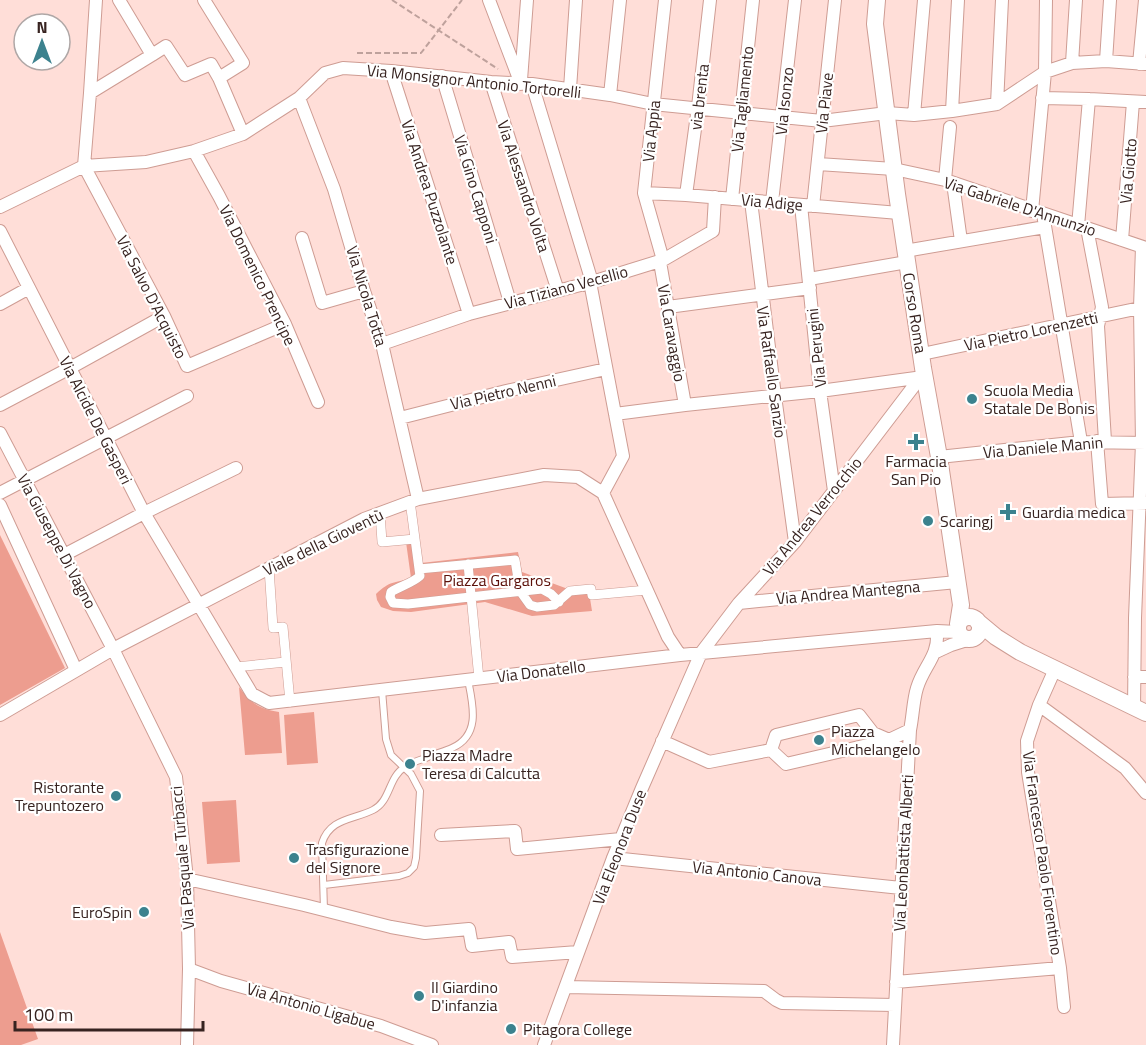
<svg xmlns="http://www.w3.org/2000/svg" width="1146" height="1045" font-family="'Titillium Web',sans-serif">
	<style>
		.green { fill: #ed9d8f }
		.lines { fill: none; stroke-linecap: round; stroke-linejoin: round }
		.service-casing { stroke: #ce9c93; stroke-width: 8 }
		.pedestrian-casing { stroke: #ce9c93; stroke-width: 10 }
		.minor-casing { stroke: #ce9c93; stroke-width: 14 }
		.secondary-casing { stroke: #ce9c93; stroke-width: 18 }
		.path { stroke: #bea19c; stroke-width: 2; stroke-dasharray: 6 3; stroke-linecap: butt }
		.service { stroke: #fff; stroke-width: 6 }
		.pedestrian { stroke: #fff; stroke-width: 9 }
		.minor { stroke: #fff; stroke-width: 12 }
		.secondary { stroke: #fff; stroke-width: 16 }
		.poi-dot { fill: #3c828e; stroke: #fff; stroke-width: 2 }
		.labels { text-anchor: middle; stroke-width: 4.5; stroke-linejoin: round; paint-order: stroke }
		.street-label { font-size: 16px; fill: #372320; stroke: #fff }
		.poi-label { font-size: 16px; fill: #372320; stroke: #fff; text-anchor: start }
		.park-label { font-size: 16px; fill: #5c1009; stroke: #fff }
	</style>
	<rect width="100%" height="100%" fill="#ffded8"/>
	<path class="green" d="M0 535 65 668 0 705Z
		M417 541 421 563 518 552 522 572 568 589 588 586 592 611 532 616 485 602 411 612 393 611 381 607 377 600 376 594C391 580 393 584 411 578L406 542Z
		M239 687C251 703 259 709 279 712L282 753 245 755Z
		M314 712 318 763 287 765 284 715Z
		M236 800 240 862 207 864 202 802Z
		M0 932 38 1039 21 1045H0Z"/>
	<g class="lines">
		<defs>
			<path id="service" d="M324 885 399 876 408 873 414 867 416 858 420 791 411 774 391 755 386 739 382 690
				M324 910 322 843C330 818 353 820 373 810 391 801 388 777 405 767 411 763 419 760 426 758 434 754 443 752 452 748 481 735 473 705 468 680"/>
			<path id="pedestrian" d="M410 501 419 569 515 560 520 591 530 605 537 607 554 605 570 591 591 589 592 595 647 590
				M380 513 382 542 415 539
				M468 564 479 679
				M269 568 273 628 283 627 290 702
				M419 569 420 576C411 584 400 586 391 592L390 597 393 603 408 604 542 589 551 594 559 602
				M235 667 286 662"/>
			<path id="minor" d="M204 0 243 63 219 78 243 134
				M489 0 521 84
				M152 55 166 46 185 75 211 64 219 78
				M1106 61 1110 0
				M1072 63 1076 0
				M1139 64 1145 0
				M391 71 469 314
				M442 76 510 302
				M521 80 527 0
				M491 82 558 291
				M532 84 592 282
				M570 89 576 0
				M90 93 152 55 119 0
				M610 95 620 0
				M299 98 334 189 364 291 382 344 418 499
				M1042 98 1089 99 1146 102
				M997 104 1002 0
				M952 111 958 0
				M914 115 924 0
				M194 151 219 196 285 324 318 402
				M818 164 894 169 945 180 1146 248
				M84 166 164 316 187 366 285 324
				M84 166 90 93 96 0
				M945 180 950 127
				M953 183 961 241
				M644 193 686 195 899 213
				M686 195 698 107 710 0
				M732 199 753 0
				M751 201 775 396 795 542
				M772 202 795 0
				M801 205 820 391 834 491
				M813 206 835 0
				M0 207 84 166 146 162 194 151 243 134 299 98 325 73 343 68 391 71 491 82 532 84 610 95 653 104 822 121 887 113 914 115 952 111 997 104 1045 72 1072 63 1106 61 1146 64
				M1032 211 1045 72 1046 0
				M1043 214 1081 442
				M1078 226 1089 99
				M1087 228 1102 307 1098 326 1105 441
				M0 231 144 513 252 694 269 703 680 655 937 631 958 632
				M302 238 322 303 364 291
				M1122 240 1133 102
				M905 251 1045 227
				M663 260 644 193 665 0
				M660 262 685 405
				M809 279 907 262
				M590 282 623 456 603 493
				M0 304 29 288
				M668 307 810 288
				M382 344 469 314 592 282 663 260 713 231 715 197
				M922 354 1140 308
				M0 405 70 368 164 316
				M615 414 685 405 820 391 923 377
				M400 418 506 391 606 369
				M0 433 113 649 176 777 187 879 189 969 187 1045
				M1097 441 1102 504 1146 503
				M939 457 1081 442 1146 443
				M0 493 187 396
				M0 505 76 670
				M64 555 144 513 236 468
				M739 603 957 582
				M936 652 951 645 970 639
				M1055 669 1039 705 1027 741 1028 772 1060 968 1064 1007
				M1134 677H1146
				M1039 705 1125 768 1146 793
				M1134 708 1135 618 1142 443 1140 308 1142 247
				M0 715 113 649 364 519 418 499 544 475 578 477 603 493 668 637 680 655
				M662 741 709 762 771 750
				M771 750 776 735 859 715 873 733 889 740 909 755
				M771 750 786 764 889 740 910 730
				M441 835 515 831 517 849 621 839
				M613 858 901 888
				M187 879 304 905 391 927 425 933 469 929 472 946 509 942 512 957 578 952
				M189 969 221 981 381 1026 432 1045
				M896 982 1060 968
				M566 987 764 991 776 1000 782 1003 895 1005
				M544 1045 613 858 642 788 701 653 739 603 795 542 920 378
				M893 1045 910 730C913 716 913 701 917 688 924 665 939 657 937 631"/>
			<path id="secondary" d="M877 0 875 24 897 194 923 368 939 457 961 605 958 624
				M958 628a11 11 0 1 1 22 0a11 11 0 1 1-22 0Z
				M978 622 996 637 1020 652 1146 713"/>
		</defs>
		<use href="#service" class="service-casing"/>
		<use href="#pedestrian" class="pedestrian-casing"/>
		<use href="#minor" class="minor-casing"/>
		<use href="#secondary" class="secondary-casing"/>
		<path class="path" d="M392 0 498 69
			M357 53H421L462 0"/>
		<use href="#service" class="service"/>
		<use href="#pedestrian" class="pedestrian"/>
		<use href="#minor" class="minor"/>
		<use href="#secondary" class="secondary"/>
	</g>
	<g class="poi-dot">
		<circle cx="972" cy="399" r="6"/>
		<path d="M913 433h6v6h6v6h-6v6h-6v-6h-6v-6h6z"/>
		<path d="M1005 503h6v6h6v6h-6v6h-6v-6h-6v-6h6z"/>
		<circle cx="928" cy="521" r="6"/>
		<circle cx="819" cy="740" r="6"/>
		<circle cx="410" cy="764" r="6"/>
		<circle cx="116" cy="796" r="6"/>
		<circle cx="294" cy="858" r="6"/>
		<circle cx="144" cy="912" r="6"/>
		<circle cx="419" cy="996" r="6"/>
		<circle cx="511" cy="1029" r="6"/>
	</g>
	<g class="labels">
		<g class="street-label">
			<text transform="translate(474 81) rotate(6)" y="6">Via Monsignor Antonio Tortorelli</text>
			<text transform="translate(699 97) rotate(-83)" y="6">via brenta</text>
			<text transform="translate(742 99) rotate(-84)" y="6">Via Tagliamento</text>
			<text transform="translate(784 101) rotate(-84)" y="6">Via Isonzo</text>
			<text transform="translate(824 103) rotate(-84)" y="6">Via Piave</text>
			<text transform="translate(651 131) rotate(-84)" y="6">Via Appia</text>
			<text transform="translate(1128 171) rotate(-85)" y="6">Via Giotto</text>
			<text transform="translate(524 186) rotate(72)" y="6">Via Alessandro Volta</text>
			<text transform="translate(476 189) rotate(73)" y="6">Via Gino Capponi</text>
			<text transform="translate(430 192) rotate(72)" y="6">Via Andrea Puzzolante</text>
			<text transform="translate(772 202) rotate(5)" y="6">Via Adige</text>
			<text transform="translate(1020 206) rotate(18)" y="6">Via Gabriele D'Annunzio</text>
			<text transform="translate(258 275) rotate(64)" y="6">Via Domenico Prencipe</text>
			<text transform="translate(566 287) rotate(-15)" y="6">Via Tiziano Vecellio</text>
			<text transform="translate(367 296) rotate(73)" y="6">Via Nicola Totta</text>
			<text transform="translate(152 297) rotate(63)" y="6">Via Salvo D'Acquisto</text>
			<text transform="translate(915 313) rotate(81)" y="6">Corso Roma</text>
			<text transform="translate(1031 331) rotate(-12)" y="6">Via Pietro Lorenzetti</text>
			<text transform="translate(672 333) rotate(80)" y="6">Via Caravaggio</text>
			<text transform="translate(816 348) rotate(-96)" y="6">Via Perugini</text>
			<text transform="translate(772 372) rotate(82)" y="6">Via Raffaello Sanzio</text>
			<text transform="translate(503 392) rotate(-13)" y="6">Via Pietro Nenni</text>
			<text transform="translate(96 420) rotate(63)" y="6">Via Alcide De Gasperi</text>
			<text transform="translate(1043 447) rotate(-5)" y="6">Via Daniele Manin</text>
			<text transform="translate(812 516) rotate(-51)" y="6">Via Andrea Verrocchio</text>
			<text transform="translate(57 541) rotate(62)" y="6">Via Giuseppe Di Vagno</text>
			<text transform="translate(323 542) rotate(-26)" y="6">Viale della Gioventù</text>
			<text transform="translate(848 592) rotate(-5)" y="6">Via Andrea Mantegna</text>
			<text transform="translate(541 671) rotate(-7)" y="6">Via Donatello</text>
			<text transform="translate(619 847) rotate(-69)" y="6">Via Eleonora Duse</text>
			<text transform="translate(903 853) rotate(-87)" y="6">Via Leonbattista Alberti</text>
			<text transform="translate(1043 853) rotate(82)" y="6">Via Francesco Paolo Fiorentino</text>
			<text transform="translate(182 858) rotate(-95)" y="6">Via Pasquale Turbacci</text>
			<text transform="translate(757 873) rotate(6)" y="6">Via Antonio Canova</text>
			<text transform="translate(311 1006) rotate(16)" y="6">Via Antonio Ligabue</text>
		</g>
		<g class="poi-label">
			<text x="984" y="396">Scuola Media<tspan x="984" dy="18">Statale De Bonis</tspan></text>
			<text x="916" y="467" text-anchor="middle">Farmacia<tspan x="916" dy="18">San Pio</tspan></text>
			<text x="1022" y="518">Guardia medica</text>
			<text x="940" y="527">Scaringj</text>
			<text x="831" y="737">Piazza<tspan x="831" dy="18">Michelangelo</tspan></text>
			<text x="422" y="761">Piazza Madre<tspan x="422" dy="18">Teresa di Calcutta</tspan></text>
			<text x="104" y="793" text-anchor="end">Ristorante<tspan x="104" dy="18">Trepuntozero</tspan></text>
			<text x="306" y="855">Trasfigurazione<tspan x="306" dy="18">del Signore</tspan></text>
			<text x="132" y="918" text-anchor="end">EuroSpin</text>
			<text x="431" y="993">Il Giardino<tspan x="431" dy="18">D'infanzia</tspan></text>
			<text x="523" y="1035">Pitagora College</text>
		</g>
		<g class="park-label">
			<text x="497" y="586">Piazza Gargaros</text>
		</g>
	</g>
	<g transform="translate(42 42)"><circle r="28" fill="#ffffff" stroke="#afa7a6" stroke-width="1.5"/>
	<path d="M0-4.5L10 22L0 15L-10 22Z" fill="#3c828e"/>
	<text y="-9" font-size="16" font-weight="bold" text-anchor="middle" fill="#372320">N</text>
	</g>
	<path d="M15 1021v9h188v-9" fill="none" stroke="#372320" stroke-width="3"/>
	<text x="24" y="1021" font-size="18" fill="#372320" stroke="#ffffff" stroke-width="4.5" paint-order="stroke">100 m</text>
</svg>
